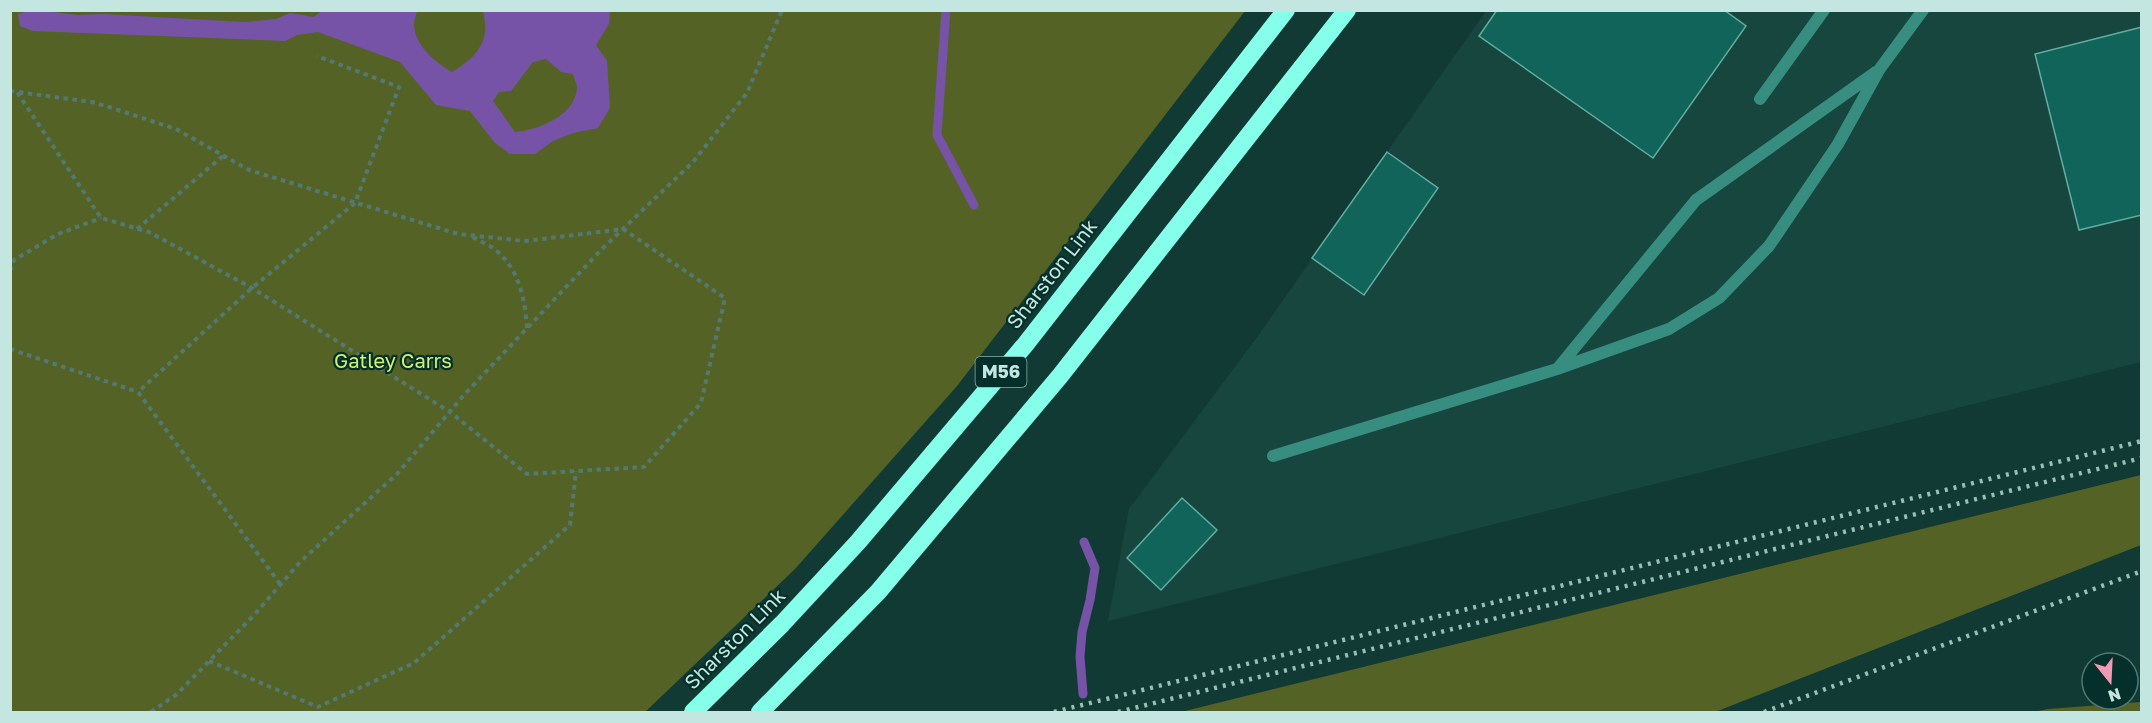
<svg xmlns="http://www.w3.org/2000/svg" width="2152" height="723" font-family="'Golos Text',sans-serif">
	<style>
		.built { fill: #17463f }
		.green { fill: #546325 }
		.water { fill: #7653a6; fill-rule: evenodd }
		.lines { fill: none; stroke-linecap: round; stroke-linejoin: round }
		.stream { stroke: #7653a6; stroke-width: 9 }
		.building { fill: #106459; stroke: #63aca0; stroke-width: 1.5 }
		.path { stroke: #537973; stroke-width: 4; stroke-dasharray: 4.5 4.5; stroke-linecap: butt }
		.service { stroke: #378e80; stroke-width: 12 }
		.motorway { stroke: #85feea; stroke-width: 18 }
		.rail { stroke: #9abfb8; stroke-width: 4.5; stroke-dasharray: 3 6; stroke-linecap: butt }
		.labels { text-anchor: middle; stroke-width: 4.5; stroke-linejoin: round; paint-order: stroke }
		.shield { fill: #052f2a; stroke: #8ab0a9; stroke-width: 1.5 }
		.shield-label { font-size: 18px; font-weight: bold; fill: #c3e7e0 }
		.street-label { font-size: 20px; fill: #c3e7e0; stroke: #052f2a }
		.park-label { font-size: 20px; fill: #d1f270; stroke: #052f2a }
	</style>
	<rect width="100%" height="100%" fill="#123a34"/>
	<path class="built" d="M1486 11H2141V362L1108 621 1129 509 1255 340Z"/>
	<path class="green" d="M10 11H1245L957 386 795 569 645 712H11Z
		M2141 475V545L1715 712H1181Z
		M2141 702V712H2033L2048 709Z"/>
	<path class="water" d="M37 10 78 15 102 14 244 22 276 19 290 13 314 17 321 11H417C416 15 414 20 414 25 415 46 436 63 452 72 477 57 491 41 483 11H610L609 24 596 45 607 61 610 108 598 128 573 133 553 141 535 154H510L494 142 470 111 436 105 400 62 318 32 297 35 285 41 33 31 20 26 18 14 28 11ZM546 59 561 72 573 74C574 78 577 84 577 88 575 116 538 130 515 132L493 101 499 92 511 91 533 62Z"/>
	<g class="lines">
		<path class="stream" d="M946 10 937 135 974 205
			M1083 694 1080 657 1082 632 1090 600 1095 568 1084 542"/>
	</g>
	<path class="building" d="M1497 10H1724L1746 26 1653 158 1479 36Z
		M2142 27V215L2079 230 2035 54Z
		M1387 152 1438 188 1364 295 1312 258Z
		M1182 498 1217 530 1161 590 1127 558Z"/>
	<g class="lines">
		<path class="path" d="M10 91 17 92 92 102 109 107 176 129 249 170 458 234 526 241 623 229 725 298 701 403 644 467 527 474 450 412 252 288 149 232 101 218 17 92
			M137 229 223 156
			M473 237C479 241 487 244 493 248 519 267 525 299 527 328
			M10 271 14 260 58 234 101 218
			M10 349 138 392
			M280 584 138 392 252 288 355 203 399 87 317 56
			M209 661 318 707 414 663 570 525 576 471
			M151 712 177 694 255 614 300 562 398 473 463 396 602 249 693 162 747 93 782 10"/>
		<path class="service" d="M1760 99 1824 10
			M1558 368 1696 200 1876 72
			M1273 456 1557 369 1669 329 1719 298 1769 246 1838 144 1879 70 1923 10"/>
		<path class="motorway" d="M693 712 782 624 858 542 1025 345 1286 10
			M760 712 878 592 1060 376 1347 10"/>
		<path class="rail" d="M1054 712 2142 441
			M1118 712 2142 458
			M1764 712 2142 571"/>
	</g>
	<g class="labels">
		<rect class="shield" x="975.5" y="357" width="51" height="30" rx="4.5"/>
		<g class="shield-label">
			<text x="1001" y="378">M56</text>
		</g>
		<g class="street-label">
			<text transform="translate(1052 274) rotate(-52)" y="7">Sharston Link</text>
			<text transform="translate(735 639) rotate(-45)" y="7">Sharston Link</text>
		</g>
		<g class="park-label">
			<text x="393" y="368">Gatley Carrs</text>
		</g>
	</g>
	<rect width="2152" height="723" fill="none" stroke="#c3e7e0" stroke-width="24"/>
	<g transform="translate(2110 681) rotate(162)"><circle r="28" fill="#052f2a" stroke="#517973" stroke-width="1.5"/>
	<path d="M0-4.5L10 22L0 15L-10 22Z" fill="#f19ab3"/>
	<text y="-9" font-size="16" font-weight="bold" text-anchor="middle" fill="#c3e7e0">N</text>
	</g>
</svg>
